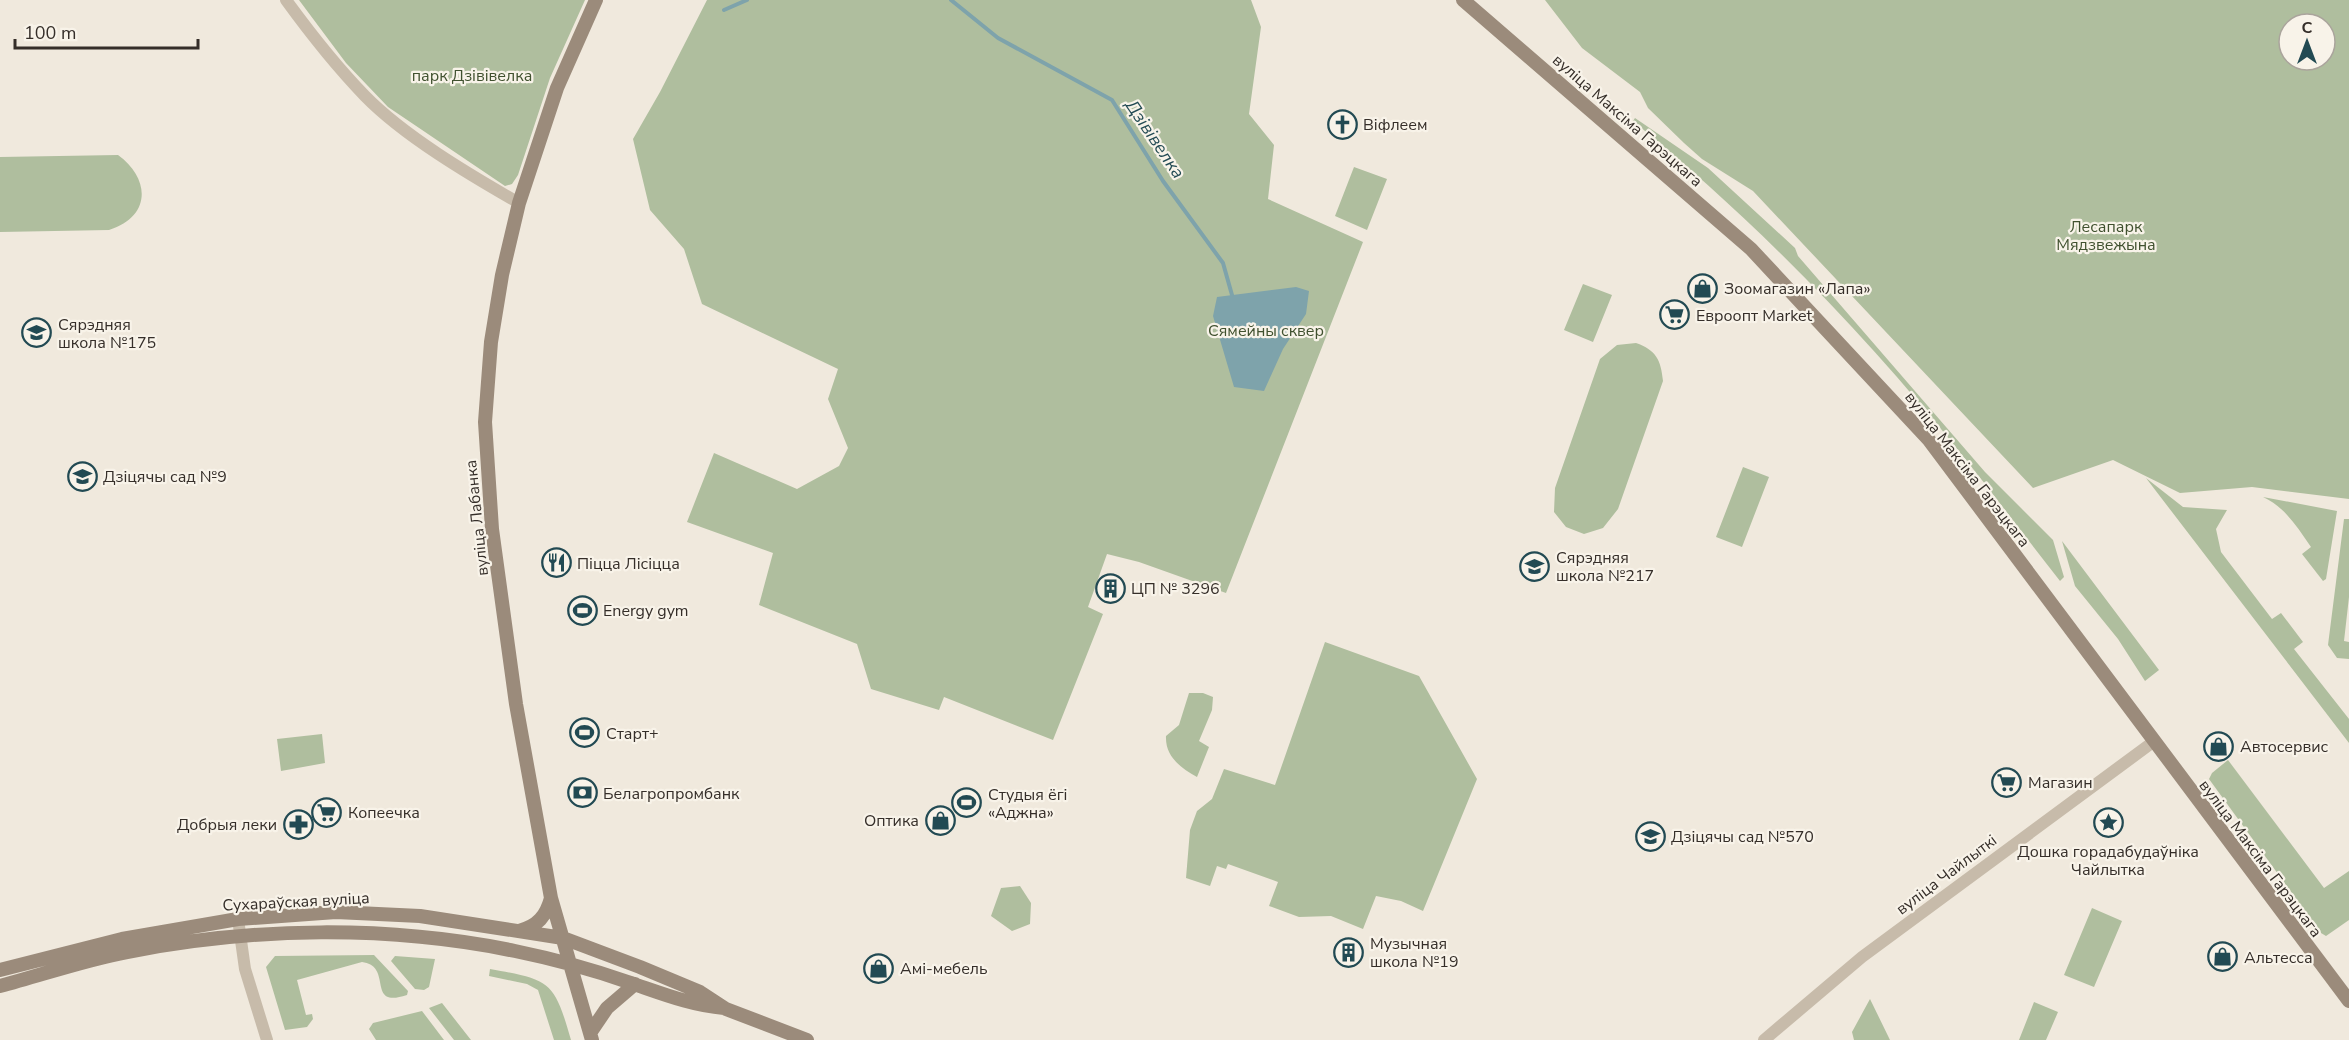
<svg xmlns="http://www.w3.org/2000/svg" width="2349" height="1040" font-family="'Nunito Sans',sans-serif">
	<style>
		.green { fill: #afbe9e; fill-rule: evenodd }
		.water { fill: #7ea3ab }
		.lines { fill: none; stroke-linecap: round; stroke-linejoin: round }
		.stream { stroke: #7ea3ab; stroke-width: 4 }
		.tertiary { stroke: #c7bbaa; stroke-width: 12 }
		.secondary { stroke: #9b8b7b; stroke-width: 14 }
		.labels { text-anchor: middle; stroke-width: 4.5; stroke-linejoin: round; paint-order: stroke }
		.park-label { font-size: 16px; fill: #40512f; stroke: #f8f3e9 }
		.street-label { font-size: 16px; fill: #352e29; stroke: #f8f3e9 }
		.poi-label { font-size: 16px; fill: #352e29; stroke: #f8f3e9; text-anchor: start }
		.water-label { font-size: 18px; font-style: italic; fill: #224a53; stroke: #f8f3e9 }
	</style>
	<rect width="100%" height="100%" fill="#f0e9dd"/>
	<path class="green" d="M299 0H585L550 78 518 175 512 184 505 186 388 107 346 63Z
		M707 0H1251L1261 27 1249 114 1274 145 1268 199 1363 242 1226 593 1139 562 1107 554 1088 607 1103 614 1053 740 944 697 939 710 871 689 857 644 759 605 773 553 687 522 714 453 797 489 839 466 848 448 828 399 838 369 702 304 684 249 650 210 633 139 660 92Z
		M1545 0H2349V499L2252 487 2180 493 2113 460 2033 488 1753 191 1702 159 1684 143 1648 108 1640 92 1582 48ZM2289 24H2325V60H2289Z
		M1635 118 1708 168 1795 248 1798 256 1985 472 2053 540 2064 577 2060 581C2027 539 1995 496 1962 455 1865 333 1753 219 1633 121Z
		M118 155C151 179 151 217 109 230L0 232V157Z
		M1354 167 1387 179 1367 230 1335 216Z
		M1583 284 1612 295 1593 342 1564 330Z
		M1636 343C1656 350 1661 360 1663 381L1618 509 1603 528 1584 534 1566 527 1554 512 1555 488 1600 359 1617 345Z
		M1743 467 1769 477 1742 547 1716 537Z
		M2146 478 2183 507 2227 510 2216 529 2221 552 2272 619 2281 613 2303 642 2294 649 2349 719V743Z
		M2263 497 2337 511 2326 579 2323 581 2302 554 2311 547C2297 527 2285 507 2263 497Z
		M2344 519H2349V597L2344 641 2349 642V659L2337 658 2328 645Z
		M2062 541 2159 670 2145 681 2118 639 2075 586Z
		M1325 642 1419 676 1477 779 1423 911 1401 901 1376 896 1363 929 1331 916 1299 917 1269 906 1278 882 1228 864 1226 869 1217 866 1210 886 1186 878 1190 830 1197 811 1212 799 1224 769 1275 785Z
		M1189 693H1203L1213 697 1212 710 1199 741 1209 747 1197 777C1181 768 1165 757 1166 736L1179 725Z
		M322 734 325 763 281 771 277 739Z
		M2228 760 2324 888 2349 871V920L2326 936 2321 933 2209 779 2212 773Z
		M1020 886 1031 903 1030 924 1012 931 991 916 1001 888Z
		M2092 908 2122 921 2094 987 2064 975Z
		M374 955 408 991 407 995C365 1009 394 966 362 962L297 980 306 1015 312 1014 313 1019 307 1027 285 1030 266 967 275 956Z
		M395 956 435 959 429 987 424 990 415 989 391 961Z
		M490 969C551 980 554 981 571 1040H554L538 990 527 984 489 976Z
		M1870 999 1890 1040H1854L1852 1032Z
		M2034 1002 2058 1012 2046 1040H2019Z
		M442 1003 471 1040H454L429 1008Z
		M422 1011 444 1040H376L369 1029 373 1023Z"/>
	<path class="water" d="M1296 287 1309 291 1306 314 1283 349 1264 391 1234 387 1213 316 1217 297Z"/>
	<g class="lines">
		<path class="stream" d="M951 0 998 38 1112 100 1163 181 1223 263 1232 295
			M724 10 747 0"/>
		<path class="tertiary" d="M286 0C310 33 336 66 365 96 404 136 470 175 519 203
			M238 919 245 969 267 1040
			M1764 1040 1862 957 2153 742"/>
		<path class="secondary" d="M1463 0 1751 249 1929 440 2349 1001
			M519 931C538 926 546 916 551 898
			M0 970 122 939 238 919 336 912 420 916 563 938 640 967 700 992 726 1009 807 1040
			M0 986C42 975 84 960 127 952 254 927 388 925 515 951 554 959 591 969 628 982 661 993 690 1005 724 1008
			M590 1033 607 1008 635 984
			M592 1040 551 898 516 704 492 529 485 422 491 342 502 275 519 203 557 88 596 0"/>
	</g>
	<defs>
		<symbol id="church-ring" viewBox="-11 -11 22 22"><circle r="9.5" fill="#f8f3e9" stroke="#224a53" stroke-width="1.5"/><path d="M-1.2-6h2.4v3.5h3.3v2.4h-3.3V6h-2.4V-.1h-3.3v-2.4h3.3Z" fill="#224a53"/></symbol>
		<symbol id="shop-ring" viewBox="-11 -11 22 22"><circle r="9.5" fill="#f8f3e9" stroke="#224a53" stroke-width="1.5"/><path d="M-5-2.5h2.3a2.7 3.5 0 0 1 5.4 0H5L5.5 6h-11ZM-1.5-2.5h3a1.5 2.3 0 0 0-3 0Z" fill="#224a53"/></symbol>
		<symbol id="supermarket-ring" viewBox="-11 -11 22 22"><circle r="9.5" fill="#f8f3e9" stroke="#224a53" stroke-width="1.5"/><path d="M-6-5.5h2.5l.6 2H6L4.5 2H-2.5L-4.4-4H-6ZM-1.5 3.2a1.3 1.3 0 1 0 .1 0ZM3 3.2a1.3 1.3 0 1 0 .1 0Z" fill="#224a53"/></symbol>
		<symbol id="school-ring" viewBox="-11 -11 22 22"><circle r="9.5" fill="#f8f3e9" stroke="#224a53" stroke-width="1.5"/><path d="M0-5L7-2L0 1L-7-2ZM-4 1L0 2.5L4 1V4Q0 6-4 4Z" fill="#224a53"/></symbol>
		<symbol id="restaurant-ring" viewBox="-11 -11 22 22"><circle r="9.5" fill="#f8f3e9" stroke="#224a53" stroke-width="1.5"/><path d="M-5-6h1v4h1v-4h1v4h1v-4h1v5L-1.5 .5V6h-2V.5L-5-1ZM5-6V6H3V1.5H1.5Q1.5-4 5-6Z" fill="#224a53"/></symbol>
		<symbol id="building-ring" viewBox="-11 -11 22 22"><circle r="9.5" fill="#f8f3e9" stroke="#224a53" stroke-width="1.5"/><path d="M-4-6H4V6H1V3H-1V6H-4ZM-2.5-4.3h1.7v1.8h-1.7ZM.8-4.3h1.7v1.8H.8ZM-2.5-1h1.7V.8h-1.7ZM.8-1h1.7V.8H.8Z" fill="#224a53"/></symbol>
		<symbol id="stadium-ring" viewBox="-11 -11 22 22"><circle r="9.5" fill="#f8f3e9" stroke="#224a53" stroke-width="1.5"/><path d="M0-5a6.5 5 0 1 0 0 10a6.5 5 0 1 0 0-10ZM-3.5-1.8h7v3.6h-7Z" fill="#224a53"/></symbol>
		<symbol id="bank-ring" viewBox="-11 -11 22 22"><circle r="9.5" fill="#f8f3e9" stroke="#224a53" stroke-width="1.5"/><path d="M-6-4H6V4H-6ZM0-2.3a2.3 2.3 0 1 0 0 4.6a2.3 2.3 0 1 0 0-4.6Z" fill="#224a53"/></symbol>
		<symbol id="sight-ring" viewBox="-11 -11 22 22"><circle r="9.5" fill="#f8f3e9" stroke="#224a53" stroke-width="1.5"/><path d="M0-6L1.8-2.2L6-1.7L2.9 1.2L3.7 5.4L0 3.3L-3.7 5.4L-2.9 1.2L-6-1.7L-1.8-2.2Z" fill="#224a53"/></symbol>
		<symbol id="pharmacy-ring" viewBox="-11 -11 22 22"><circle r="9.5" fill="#f8f3e9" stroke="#224a53" stroke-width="1.5"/><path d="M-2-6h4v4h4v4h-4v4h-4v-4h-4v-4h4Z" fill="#224a53"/></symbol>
	</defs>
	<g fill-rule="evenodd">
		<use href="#church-ring" x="1326" y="108" width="33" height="33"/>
		<use href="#shop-ring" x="1686" y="272" width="33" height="33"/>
		<use href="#supermarket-ring" x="1658" y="298" width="33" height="33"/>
		<use href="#school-ring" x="20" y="316" width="33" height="33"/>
		<use href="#school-ring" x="66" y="460" width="33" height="33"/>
		<use href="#restaurant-ring" x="540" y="546" width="33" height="33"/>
		<use href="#school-ring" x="1518" y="550" width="33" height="33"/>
		<use href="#building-ring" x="1094" y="572" width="33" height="33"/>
		<use href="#stadium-ring" x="566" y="594" width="33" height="33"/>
		<use href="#stadium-ring" x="568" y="716" width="33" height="33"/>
		<use href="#shop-ring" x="2202" y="730" width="33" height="33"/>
		<use href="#supermarket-ring" x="1990" y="766" width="33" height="33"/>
		<use href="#bank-ring" x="566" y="776" width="33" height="33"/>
		<use href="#stadium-ring" x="950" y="786" width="33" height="33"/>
		<use href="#supermarket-ring" x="310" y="796" width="33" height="33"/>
		<use href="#shop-ring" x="924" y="804" width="33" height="33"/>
		<use href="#sight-ring" x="2092" y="806" width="33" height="33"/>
		<use href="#pharmacy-ring" x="282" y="808" width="33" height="33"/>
		<use href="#school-ring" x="1634" y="820" width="33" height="33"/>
		<use href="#building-ring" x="1332" y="936" width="33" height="33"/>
		<use href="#shop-ring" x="2206" y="940" width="33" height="33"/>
		<use href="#shop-ring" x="862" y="952" width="33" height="33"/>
	</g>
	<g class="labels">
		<g class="park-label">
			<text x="472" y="81">парк Дзівівелка</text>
			<text x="2106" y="232">Лесапарк<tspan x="2106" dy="18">Мядзвежына</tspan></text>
			<text x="1266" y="336">Сямейны сквер</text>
		</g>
		<g class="street-label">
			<text transform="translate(1628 120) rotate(41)" y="6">вуліца Максіма Гарэцкага</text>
			<text transform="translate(1968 469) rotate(52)" y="6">вуліца Максіма Гарэцкага</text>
			<text transform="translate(476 518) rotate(-96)" y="6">вуліца Лабанка</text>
			<text transform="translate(2261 858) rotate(53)" y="6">вуліца Максіма Гарэцкага</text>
			<text transform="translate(1946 874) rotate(-37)" y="6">вуліца Чайлыткі</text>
			<text transform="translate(296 901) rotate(-3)" y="6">Сухараўская вуліца</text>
		</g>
		<g class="poi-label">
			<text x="1363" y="130">Віфлеем</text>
			<text x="1724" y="294">Зоомагазин «Лапа»</text>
			<text x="1696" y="321">Евроопт Market</text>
			<text x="58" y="330">Сярэдняя<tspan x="58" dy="18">школа №175</tspan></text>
			<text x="103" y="482">Дзіцячы сад №9</text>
			<text x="1556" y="563">Сярэдняя<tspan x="1556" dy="18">школа №217</tspan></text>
			<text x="577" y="569">Піцца Лісіцца</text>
			<text x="1131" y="594">ЦП № 3296</text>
			<text x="603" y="616">Energy gym</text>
			<text x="606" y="739">Старт+</text>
			<text x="2240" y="752">Автосервис</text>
			<text x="2028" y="788">Магазин</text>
			<text x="603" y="799">Белагропромбанк</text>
			<text x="988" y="800">Студыя ёгі<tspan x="988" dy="18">«Аджна»</tspan></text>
			<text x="348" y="818">Копеечка</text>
			<text x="919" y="826" text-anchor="end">Оптика</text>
			<text x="277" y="830" text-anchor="end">Добрыя леки</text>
			<text x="1671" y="842">Дзіцячы сад №570</text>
			<text x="2108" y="857" text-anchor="middle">Дошка горадабудаўніка<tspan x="2108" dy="18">Чайлытка</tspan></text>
			<text x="1370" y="949">Музычная<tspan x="1370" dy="18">школа №19</tspan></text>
			<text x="2244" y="963">Альтесса</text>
			<text x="900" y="974">Амі-мебель</text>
		</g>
		<g class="water-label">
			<text transform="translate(1155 139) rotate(56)" y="6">Дзівівелка</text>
		</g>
	</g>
	<g transform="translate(2307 42)"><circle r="28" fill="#f8f3e9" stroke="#aaa49c" stroke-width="1.5"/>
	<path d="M0-4.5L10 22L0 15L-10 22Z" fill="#224a53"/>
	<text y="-9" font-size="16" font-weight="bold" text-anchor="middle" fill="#352e29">С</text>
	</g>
	<path d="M15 39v9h183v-9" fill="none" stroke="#352e29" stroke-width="3"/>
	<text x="24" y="39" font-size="18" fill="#352e29" stroke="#f8f3e9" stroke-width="4.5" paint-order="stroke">100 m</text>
</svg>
